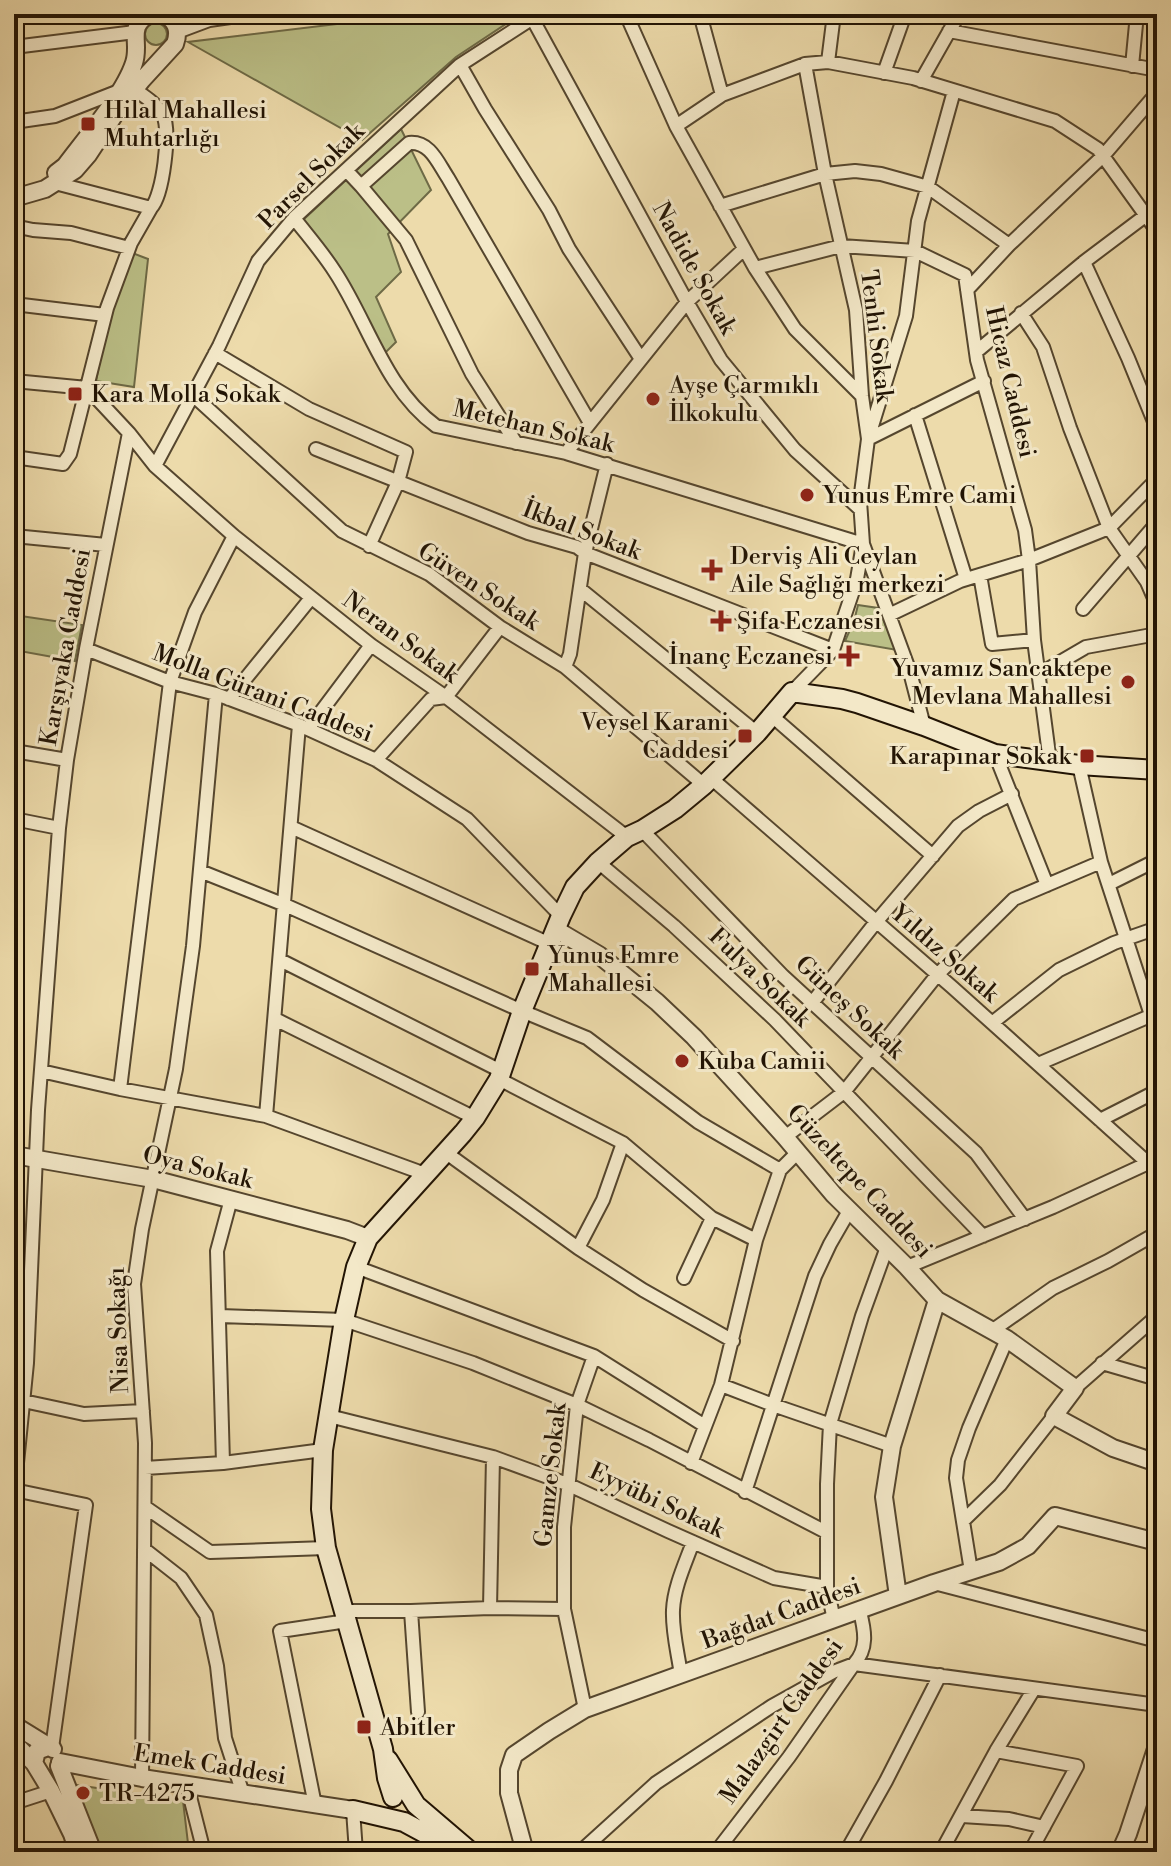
<svg xmlns="http://www.w3.org/2000/svg" width="1171" height="1866" font-family="'Libre Bodoni',serif">
	<style>
		.green { fill: #bbbf87; stroke: #6e6a46; stroke-width: 2 }
		.lines { fill: none; stroke-linecap: round; stroke-linejoin: round }
		.minor-casing { stroke: #55462e; stroke-width: 16 }
		.tertiary-casing { stroke: #55462e; stroke-width: 20 }
		.secondary-casing { stroke: #221404; stroke-width: 22 }
		.minor { stroke: #f3e8c8; stroke-width: 12 }
		.tertiary { stroke: #f3e8c8; stroke-width: 16 }
		.secondary { stroke: #f3e8c8; stroke-width: 18 }
		.poi-dot { fill: #8f2418; stroke: #f3e8c8; stroke-width: 3 }
		.labels { text-anchor: middle; stroke-width: 6; stroke-linejoin: round; paint-order: stroke }
		.poi-label { font-size: 24px; fill: #221404; stroke: #f3e8c8; text-anchor: start }
		.street-label { font-size: 24px; fill: #221404; stroke: #f3e8c8 }
	</style>
	<rect width="100%" height="100%" fill="#eddbab"/>
	<filter id="stains"><feTurbulence type="fractalNoise" baseFrequency=".0025" numOctaves="4"/><feColorMatrix values="0 0 0 0 .2 0 0 0 0 .09 0 0 0 0 .02 0 0 0 .5 -.17"/></filter>
	<radialGradient id="worn" r=".72"><stop offset=".6" stop-color="#630" stop-opacity="0"/><stop offset="1" stop-color="#630" stop-opacity=".3"/></radialGradient>
	<path class="green" d="M420 14H521L456 57 362 140 188 42Z
		M145 34a11 11 0 1 1 22 0a11 11 0 1 1-22 0Z
		M401 129 431 190 388 234 401 272 376 297 396 342 385 353 303 220Z
		M122 249 148 259 134 387 96 381Z
		M858 605 878 608 897 650 845 641 854 621Z
		M14 615 82 625 75 661 14 650Z
		M70 1784 183 1801 189 1852H93Z"/>
	<g class="lines">
		<defs>
			<path id="minor" d="M626 14 676 126 755 268 795 329 862 396
				M700 14 722 95
				M532 18 687 302 721 360 795 450 860 509
				M949 31 1157 70
				M14 47 135 32
				M828 62 834 14
				M460 65 485 109 549 210 569 249 641 359
				M1132 66 1137 14
				M884 73 905 14
				M921 81 959 14
				M954 91 918 221 906 316 868 439 984 381
				M14 122 55 116 119 91
				M676 126 722 95 805 64 828 62 913 78 1055 121 1098 149 1157 231
				M346 170 361 186 406 240 472 374 516 443
				M55 183 151 208
				M361 186 409 143C430 141 438 163 448 178L590 423
				M720 206 825 174 855 171 881 174 928 187 1009 245
				M294 218C308 236 323 253 335 272 368 322 385 389 436 426L566 453 863 544 910 672 924 726
				M14 226 33 230 71 233 129 248
				M1084 262 1128 358 1157 429
				M755 268 841 246 915 251 965 275 977 360 1025 530 1029 560 1034 640 1050 762
				M967 290 1009 245 1103 156 1157 93
				M14 304 105 315
				M1021 313 1043 347 1070 428 1109 528 1147 582 1157 605
				M976 352 1084 262 1157 207
				M215 353 309 409 406 452 398 482 369 546
				M14 381 87 388
				M87 388 129 433 155 466 234 536 371 645 446 697 627 837
				M193 395 342 531 429 574 500 627 565 667 704 785
				M915 415 966 579
				M316 449 528 533 577 547 585 553 833 650
				M566 453 687 302 744 249
				M14 457 63 464 70 454 107 308 131 243 151 208C163 196 171 130 163 115 157 104 144 96 134 89
				M155 466 219 346 258 261 294 218 460 65 539 14
				M14 536 106 545
				M14 553 16 536
				M980 575 992 644 1034 640
				M580 589 757 733
				M1083 609 1157 523
				M889 615 960 581 1029 560 1109 528 1157 479
				M86 649 170 682 216 694 299 725 376 760 467 819 561 916
				M565 667 570 654 585 553 607 464
				M1038 675 1086 647 1157 634
				M792 692 833 650 857 579 863 544 860 501 868 439 862 396 856 310 825 174 805 64
				M229 699 311 598
				M772 716 933 856
				M308 729 371 645
				M14 751 67 760
				M995 754 1047 885
				M376 760 431 699 446 697 500 627
				M1079 765 1101 862 1151 1015 1157 1027
				M711 778 952 987 1148 1163
				M14 819 59 828
				M291 827 550 944
				M642 830 783 976 976 1153 1025 1219
				M598 862 674 926 775 1020 983 1236
				M200 871 285 905 522 1011 587 1038 698 1122 780 1170
				M1109 884 1157 860
				M280 960 501 1071
				M812 1003 876 922 958 826 979 811 1012 794
				M275 1019 475 1118
				M992 1023 1059 970 1114 943 1157 928
				M1038 1064 1157 1013
				M41 1071 120 1089 266 1116 425 1174
				M499 1079 623 1143 712 1218 756 1240
				M120 1089 170 682 195 612 234 536
				M266 1116 299 725
				M1100 1120 1157 1091
				M785 1137 844 1092 937 975 1014 899 1101 862
				M445 1152 578 1248 643 1290 733 1341
				M578 1248 603 1200 623 1143
				M356 1267 594 1356 577 1405 564 1527V1609L585 1709
				M907 1267 1053 1207 1157 1159
				M684 1278 712 1218
				M220 1316 344 1320 473 1363 577 1405 649 1440 826 1532
				M993 1330 1053 1288 1108 1261 1157 1233
				M594 1356 705 1426
				M1102 1363 1157 1379
				M721 1385 773 1405 892 1446
				M1075 1388 1157 1316
				M14 1399 84 1414 143 1411
				M329 1416 493 1457 567 1484 668 1531 774 1578 827 1587
				M223 1463 217 1251 231 1199
				M691 1463 721 1385 756 1240 780 1170 797 1153
				M145 1468 223 1463 323 1450
				M14 1490 86 1505 52 1748
				M745 1492 815 1276 830 1244 849 1211
				M14 1493 27 1363 38 1110 59 828 67 760 86 649 129 433
				M145 1507 210 1552 326 1548
				M964 1520 1000 1485 1054 1416
				M144 1549 181 1578 206 1615 217 1666 225 1738 243 1794
				M971 1571 956 1478 958 1460 969 1428 1007 1339
				M934 1583 1157 1641
				M490 1608 564 1609
				M343 1611H411L490 1608 493 1457
				M411 1611 418 1712
				M834 1620 827 1587V1484L830 1424 862 1316 887 1247
				M681 1675C678 1653 672 1632 673 1610 674 1587 685 1564 693 1542
				M996 1751 1077 1766 1030 1852
				M142 1778 145 1443 134 1284 142 1229 176 1069 193 946 216 694
				M187 1785 204 1852
				M14 1803 51 1791
				M315 1805 280 1631 347 1621
				M353 1810 356 1852
				M962 1816 1009 1819 1044 1827
				M580 1852 656 1783 772 1706 833 1672 854 1664 1157 1705
				M716 1852 789 1757 854 1664C868 1649 865 1631 860 1612
				M846 1852 886 1781 940 1675
				M941 1852 996 1751 1034 1689"/>
			<path id="tertiary" d="M177 30 209 18 237 14
				M56 173 65 166C85 139 124 94 134 63 141 43 126 26 150 14
				M14 198 45 189 75 170 88 155 115 114 142 80 175 44C180 30 176 19 162 14
				M555 929 599 955 657 1002 694 1037 785 1137 834 1195 907 1267 937 1300 1007 1339 1075 1388 1054 1416 1113 1448 1157 1463
				M14 1155 153 1179 347 1230 368 1238
				M898 1596 884 1497 892 1446 937 1300
				M14 1725 53 1749
				M14 1743 34 1763
				M48 1747 37 1751 34 1763 51 1791 72 1834 78 1852
				M60 1762 142 1778 353 1810
				M59 1766 93 1852
				M525 1852 509 1793V1770L514 1755 549 1731 585 1709 934 1583 999 1562 1028 1546 1055 1516 1157 1542
				M1120 1852 1128 1834 1157 1746"/>
			<path id="secondary" d="M388 1760 416 1805 471 1852
				M393 1797 387 1778 383 1749 326 1548 321 1509 323 1450 344 1320 356 1267 368 1238 463 1133 475 1118 499 1079 522 1011 561 916 575 887 598 862 627 837 642 830 675 809 704 785 757 733 792 692 842 699 857 703 924 726 995 754 1079 765 1157 770
				M353 1810 404 1822 443 1843 459 1848"/>
		</defs>
		<use href="#minor" class="minor-casing"/>
		<use href="#tertiary" class="tertiary-casing"/>
		<use href="#secondary" class="secondary-casing"/>
		<use href="#minor" class="minor"/>
		<use href="#tertiary" class="tertiary"/>
		<use href="#secondary" class="secondary"/>
	</g>
	<g class="poi-dot">
		<rect x="80" y="116" width="16" height="16" rx="4"/>
		<rect x="67" y="386" width="16" height="16" rx="4"/>
		<circle cx="653" cy="399" r="8"/>
		<circle cx="807" cy="495" r="8"/>
		<path d="M708 558h8v8h8v8h-8v8h-8v-8h-8v-8h8z"/>
		<path d="M717 609h8v8h8v8h-8v8h-8v-8h-8v-8h8z"/>
		<path d="M845 644h8v8h8v8h-8v8h-8v-8h-8v-8h8z"/>
		<circle cx="1128" cy="682" r="8"/>
		<rect x="737" y="728" width="16" height="16" rx="4"/>
		<rect x="1079" y="748" width="16" height="16" rx="4"/>
		<rect x="524" y="961" width="16" height="16" rx="4"/>
		<circle cx="682" cy="1061" r="8"/>
		<rect x="356" y="1719" width="16" height="16" rx="4"/>
		<circle cx="83" cy="1793" r="8"/>
	</g>
	<g class="labels">
		<g class="poi-label">
			<text x="104" y="118">Hilal Mahallesi<tspan x="104" dy="28">Muhtarlığı</tspan></text>
			<text x="669" y="393">Ayşe Çarmıklı<tspan x="669" dy="28">İlkokulu</tspan></text>
			<text x="91" y="402">Kara Molla Sokak</text>
			<text x="823" y="503">Yunus Emre Cami</text>
			<text x="730" y="564">Derviş Ali Ceylan<tspan x="730" dy="28">Aile Sağlığı merkezi</tspan></text>
			<text x="737" y="629">Şifa Eczanesi</text>
			<text x="833" y="664" text-anchor="end">İnanç Eczanesi</text>
			<text x="1112" y="676" text-anchor="end">Yuvamız Sancaktepe<tspan x="1112" dy="28">Mevlana Mahallesi</tspan></text>
			<text x="729" y="730" text-anchor="end">Veysel Karani<tspan x="729" dy="28">Caddesi</tspan></text>
			<text x="1071" y="764" text-anchor="end">Karapınar Sokak</text>
			<text x="548" y="963">Yunus Emre<tspan x="548" dy="28">Mahallesi</tspan></text>
			<text x="698" y="1069">Kuba Camii</text>
			<text x="380" y="1735">Abitler</text>
			<text x="99" y="1801">TR-4275</text>
		</g>
		<g class="street-label">
			<text transform="translate(311 176) rotate(-45)" y="8">Parsel Sokak</text>
			<text transform="translate(695 268) rotate(61)" y="8">Nadide Sokak</text>
			<text transform="translate(877 336) rotate(83)" y="8">Tenhi Sokak</text>
			<text transform="translate(1011 382) rotate(77)" y="8">Hicaz Caddesi</text>
			<text transform="translate(534 426) rotate(13)" y="8">Metehan Sokak</text>
			<text transform="translate(582 530) rotate(21)" y="8">İkbal Sokak</text>
			<text transform="translate(479 586) rotate(33)" y="8">Güven Sokak</text>
			<text transform="translate(401 637) rotate(36)" y="8">Neran Sokak</text>
			<text transform="translate(65 647) rotate(-80)" y="8">Karşıyaka Caddesi</text>
			<text transform="translate(263 693) rotate(21)" y="8">Molla Gürani Caddesi</text>
			<text transform="translate(945 953) rotate(41)" y="8">Yıldız Sokak</text>
			<text transform="translate(760 977) rotate(44)" y="8">Fulya Sokak</text>
			<text transform="translate(850 1007) rotate(43)" y="8">Güneş Sokak</text>
			<text transform="translate(198 1167) rotate(14)" y="8">Oya Sokak</text>
			<text transform="translate(860 1181) rotate(47)" y="8">Güzeltepe Caddesi</text>
			<text transform="translate(118 1330) rotate(-92)" y="8">Nisa Sokağı</text>
			<text transform="translate(550 1475) rotate(-84)" y="8">Gamze Sokak</text>
			<text transform="translate(657 1500) rotate(25)" y="8">Eyyübi Sokak</text>
			<text transform="translate(781 1613) rotate(-20)" y="8">Bağdat Caddesi</text>
			<text transform="translate(781 1721) rotate(-55)" y="8">Malazgirt Caddesi</text>
			<text transform="translate(210 1764) rotate(9)" y="8">Emek Caddesi</text>
		</g>
	</g>
	<rect width="1171" height="1866" fill="none" stroke="#eddbab" stroke-width="48"/>
	<rect x="16" y="16" width="1139" height="1834" fill="none" stroke="#221404" stroke-width="4"/>
	<rect x="24" y="24" width="1123" height="1818" fill="none" stroke="#221404" stroke-width="2"/>
	<rect width="100%" height="100%" filter="url(#stains)"/>
	<rect width="100%" height="100%" fill="url(#worn)"/>
</svg>
